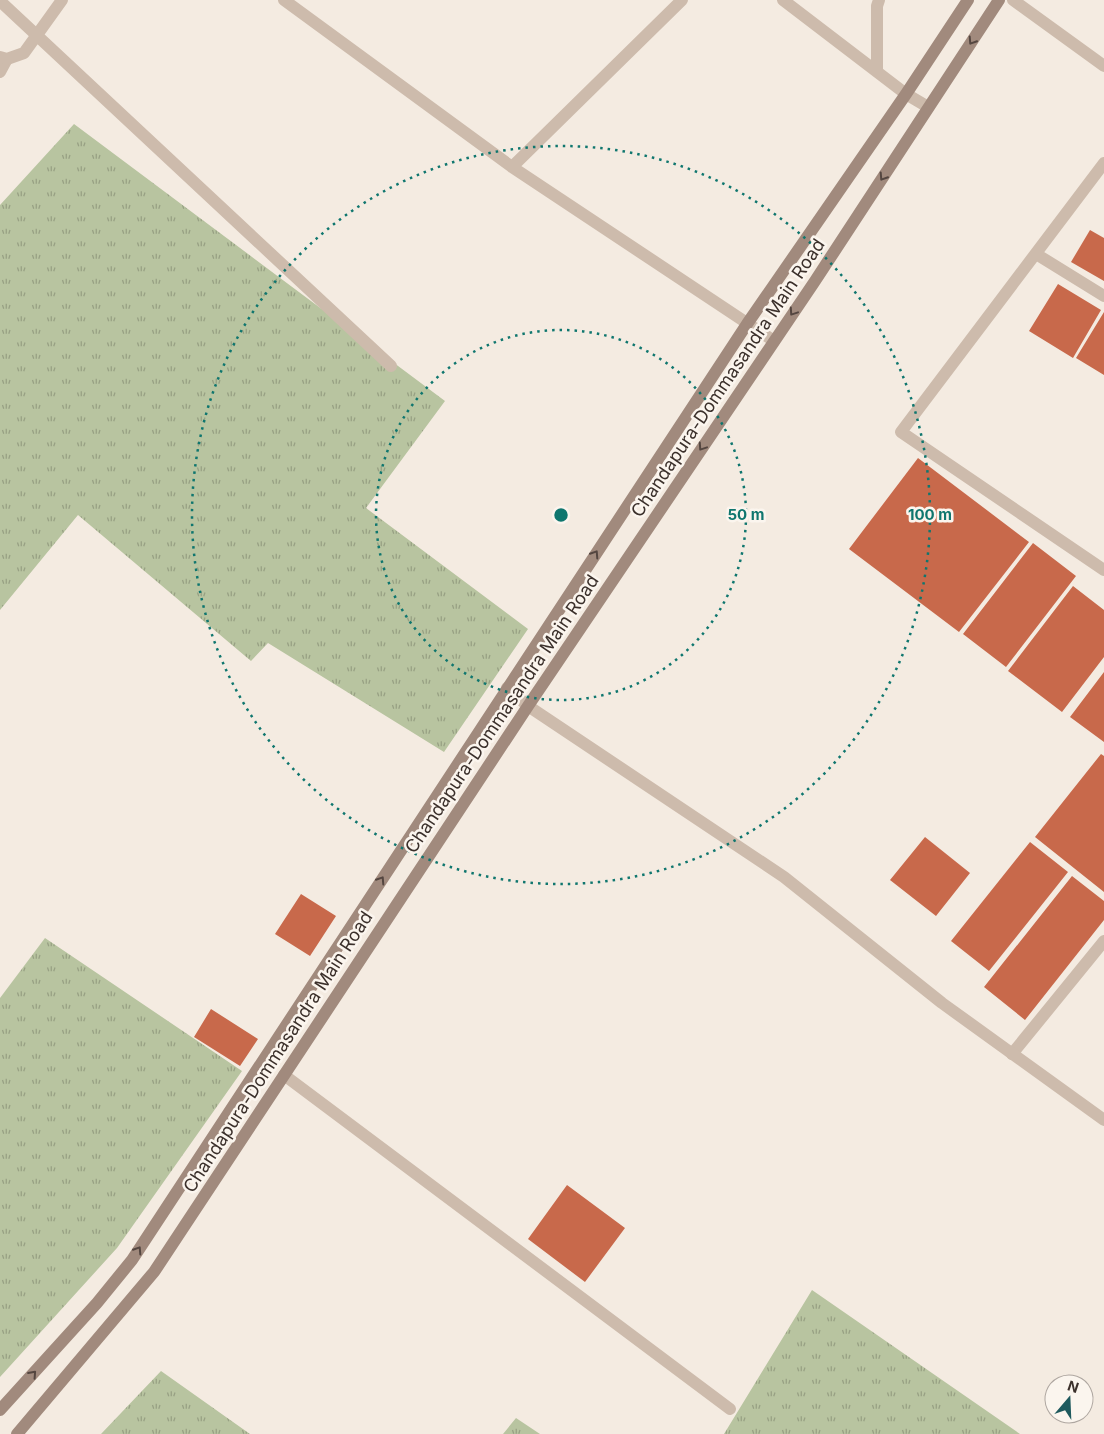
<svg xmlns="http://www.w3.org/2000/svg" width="1104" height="1434" font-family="Inter,sans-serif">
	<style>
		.grass { fill: url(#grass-tufts) }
		.building { fill: #c8694b }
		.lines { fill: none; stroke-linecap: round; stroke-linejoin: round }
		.lane { stroke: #cdbbac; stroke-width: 12 }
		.street { stroke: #cdbbac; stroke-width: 12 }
		.secondary { stroke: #a18a7d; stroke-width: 12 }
		.oneway { stroke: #544640 }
		.ring { fill: none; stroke: #0f766e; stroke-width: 2.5; stroke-dasharray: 2.5 5 }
		.labels { text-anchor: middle; stroke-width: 5; stroke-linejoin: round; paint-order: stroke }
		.street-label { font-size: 18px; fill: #3b302b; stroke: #fbf5ee }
		.centre { fill: #0f766e; stroke: #fbf5ee; stroke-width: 2.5 }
		.ring-label { font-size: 15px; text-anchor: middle; font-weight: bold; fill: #0f766e; stroke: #fbf5ee; stroke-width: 5; stroke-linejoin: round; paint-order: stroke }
	</style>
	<defs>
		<pattern id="grass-tufts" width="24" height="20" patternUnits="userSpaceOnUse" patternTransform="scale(1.25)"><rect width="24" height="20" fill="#b8c4a0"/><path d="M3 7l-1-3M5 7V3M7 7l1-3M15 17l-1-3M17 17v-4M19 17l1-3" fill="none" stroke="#97a083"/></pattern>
	</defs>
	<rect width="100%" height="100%" fill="#f4ebe1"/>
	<path class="grass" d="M74 124 445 401 366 508 528 629 444 752 268 643 251 661 78 515 0 610V205Z
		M45 938 242 1071 117 1248 0 1377V998Z
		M812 1290 1020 1434H724Z
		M161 1371 250 1434H101Z
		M516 1418 540 1434H503Z"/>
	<path class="building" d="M1090 230 1104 238V281L1071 262Z
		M1058 284 1101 310 1073 358 1029 331Z
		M1104 312V375L1076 358Z
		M918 458 1029 542 959 632 849 549Z
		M1033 543 1076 576 1006 667 963 634Z
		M1073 586 1104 610V657L1062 712 1008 671Z
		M1104 672V742L1070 717Z
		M1101 754 1104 756V892L1035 837Z
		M925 837 970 873 936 916 890 880Z
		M1030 842 1068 872 989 971 951 941Z
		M1072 876 1104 901V920L1025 1020 984 987Z
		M301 894 336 916 310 956 275 934Z
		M211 1009 258 1039 240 1066 194 1037Z
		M567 1185 625 1228 585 1282 528 1239Z"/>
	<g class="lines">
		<path class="lane" d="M1013 0 1104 66
			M0 72 7 59
			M1104 163 901 432 1104 570
			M1036 254 1104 296
			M1012 1054 1104 941
			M284 1075 730 1409"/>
		<path class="street" d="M284 0 512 167 774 341
			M783 0 906 94 928 107
			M0 1 391 366
			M0 57 7 59 24 53 62 0
			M877 72V6L879 0
			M512 167 682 0
			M507 688 528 706 784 877 942 1003 1104 1120"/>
		<path class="secondary" d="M0 1410 97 1303 132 1260 747 324 906 94 968 0
			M17 1434 154 1272 528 706 815 281 999 0"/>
	</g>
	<defs><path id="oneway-chevron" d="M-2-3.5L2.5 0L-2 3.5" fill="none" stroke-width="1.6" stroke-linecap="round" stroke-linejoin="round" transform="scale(1.25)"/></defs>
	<g class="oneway">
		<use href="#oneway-chevron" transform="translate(972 41) rotate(123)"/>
		<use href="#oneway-chevron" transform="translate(883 177) rotate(123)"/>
		<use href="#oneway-chevron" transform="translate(793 312) rotate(124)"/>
		<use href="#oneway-chevron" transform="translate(702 447) rotate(124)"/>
		<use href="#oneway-chevron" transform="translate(595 554) rotate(-57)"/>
		<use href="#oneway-chevron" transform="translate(381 880) rotate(-57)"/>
		<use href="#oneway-chevron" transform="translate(138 1250) rotate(-57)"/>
		<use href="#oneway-chevron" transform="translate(33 1374) rotate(-48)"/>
	</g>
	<g class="ring">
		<circle cx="561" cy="515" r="185"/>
		<circle cx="561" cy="515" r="369"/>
	</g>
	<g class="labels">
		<g class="street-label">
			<text transform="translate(728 378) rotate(-56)" y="6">Chandapura-Dommasandra Main Road</text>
			<text transform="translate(502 714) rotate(-56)" y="6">Chandapura-Dommasandra Main Road</text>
			<text transform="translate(278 1052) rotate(-57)" y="6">Chandapura-Dommasandra Main Road</text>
		</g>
	</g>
	<circle cx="561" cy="515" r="8" class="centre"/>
	<g class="ring-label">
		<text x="746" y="520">50 m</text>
		<text x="930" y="520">100 m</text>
	</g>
	<g transform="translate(1069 1399) rotate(19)"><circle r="24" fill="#fbf5ee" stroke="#aea6a0"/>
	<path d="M0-4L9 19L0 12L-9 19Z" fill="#1f5a5e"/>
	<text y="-8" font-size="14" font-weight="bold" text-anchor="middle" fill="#3b302b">N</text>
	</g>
</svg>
